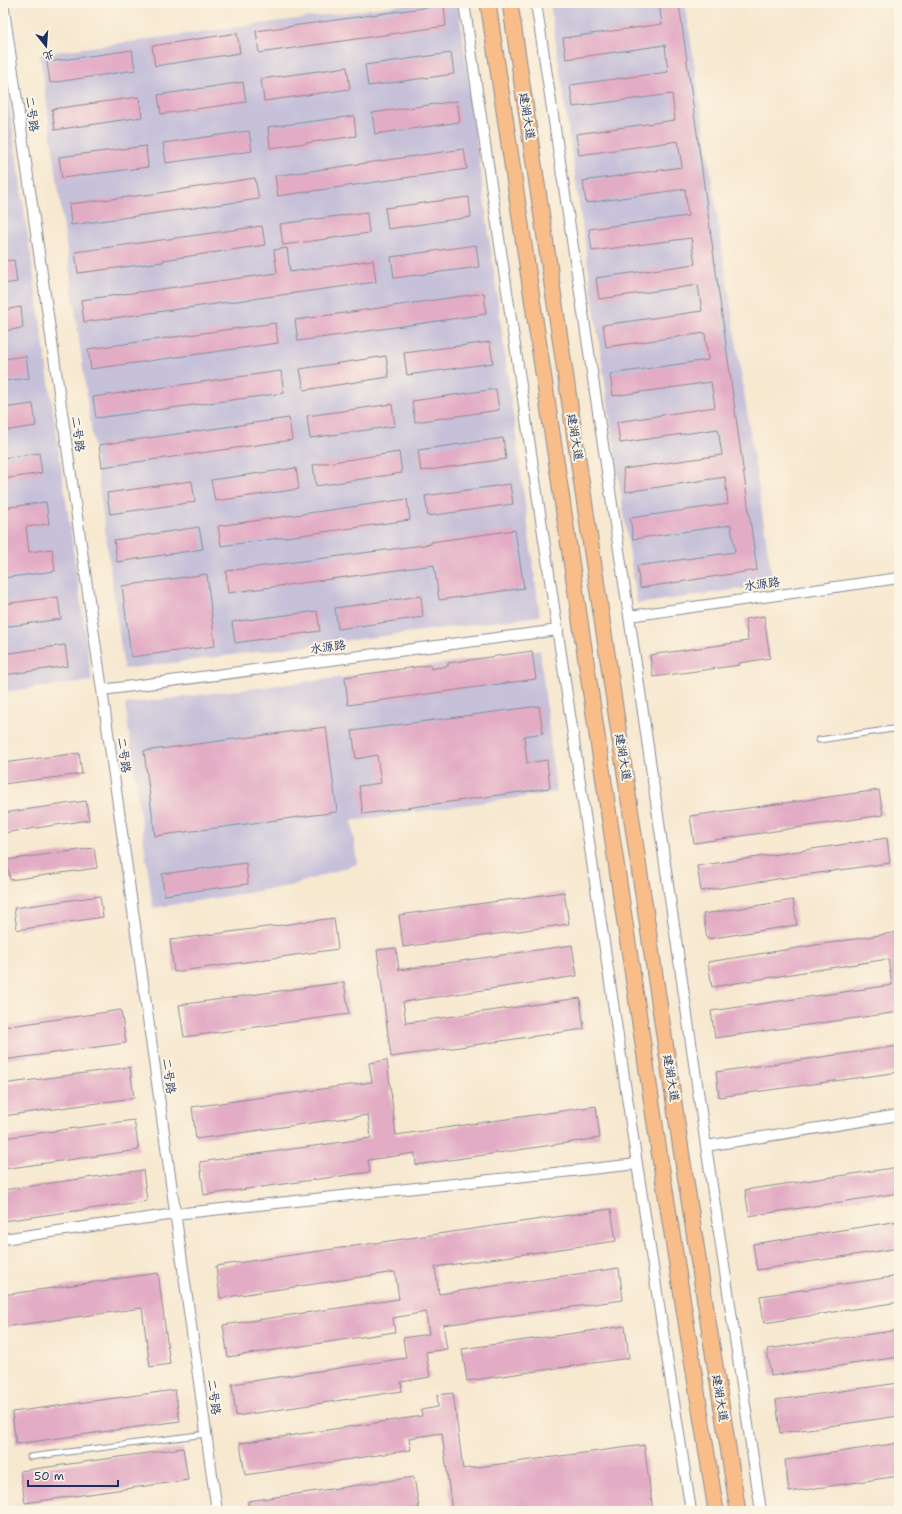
<svg xmlns="http://www.w3.org/2000/svg" width="902" height="1514" font-family="'Shantell Sans','LXGW WenKai TC',sans-serif">
	<style>
		.industrial { fill: #c6c0d9 }
		.building { fill: #e3acc5 }
		.lines { fill: none; stroke-linecap: round; stroke-linejoin: round }
		.lane-casing { stroke: #898c97; stroke-width: 7 }
		.street-casing { stroke: #898c97; stroke-width: 12 }
		.primary-casing { stroke: #898c97; stroke-width: 17 }
		.lane { stroke: #fff; stroke-width: 5 }
		.street { stroke: #fff; stroke-width: 10 }
		.primary { stroke: #f8bd89; stroke-width: 15 }
		.labels { text-anchor: middle; stroke-width: 4; stroke-linejoin: round; paint-order: stroke }
		.street-label { font-size: 12px; fill: #1b2f5e; stroke: #fcf5e5 }
	</style>
	<rect width="100%" height="100%" fill="#fcf5e5"/>
	<filter id="ink" filterUnits="userSpaceOnUse"><feTurbulence type="fractalNoise" baseFrequency=".025" numOctaves="2"/><feDisplacementMap in="SourceGraphic" scale="8" xChannelSelector="R" yChannelSelector="G"/><feConvolveMatrix kernelMatrix="1 2 1 2 8 2 1 2 1" color-interpolation-filters="sRGB"/></filter>
	<filter id="wash" filterUnits="userSpaceOnUse"><feTurbulence type="fractalNoise" baseFrequency=".012" numOctaves="4" result="noise"/><feDisplacementMap in="SourceGraphic" scale="16" xChannelSelector="R" yChannelSelector="G"/><feGaussianBlur stdDeviation="0.9" result="paint"/><feColorMatrix in="noise" values="0 0 0 0 0 0 0 0 0 0 0 0 0 0 0 0 0 1.4 0 .05"/><feComposite in="paint" operator="in"/></filter>
	<g filter="url(#wash)">
		<rect width="100%" height="100%" fill="#f7e8d0"/>
		<path class="industrial" d="M414 3H458L540 616 124 669 40 54Z
			M550 3H685L773 584 637 604Z
			M3 62 92 681 3 692Z
			M540 650 556 792 352 821 357 864 290 886 153 908 125 704 345 677Z"/>
		<g id="blocks">
			<path class="building" d="M659 3H679L757 570 640 588 637 566 735 552 731 525 633 539 630 518 728 504 725 477 626 492 623 469 722 455 718 429 620 443 617 422 715 407 711 382 613 396 610 374 708 360 705 333 606 347 603 325 702 311 698 285 599 299 596 278 695 264 691 238 592 251 589 229 688 216 685 189 586 203 583 181 682 167 678 141 579 155 576 134 675 120 672 94 573 107 570 85 668 72 665 45 566 59 563 38 662 24Z
				M444 5 446 26 259 53 256 31Z
				M237 33 240 53 155 66 152 46Z
				M132 50 135 70 50 83 47 62Z
				M451 53 454 74 368 86 365 65Z
				M347 67 350 89 264 101 261 79Z
				M243 82 246 102 161 114 158 95Z
				M139 97 142 117 55 130 52 109Z
				M457 101 460 122 375 134 372 113Z
				M354 116 356 136 270 148 268 127Z
				M249 131 252 151 166 163 163 143Z
				M146 146 148 167 62 178 59 157Z
				M464 149 467 169 278 196 275 176Z
				M255 178 259 199 71 225 69 204 153 194Z
				M469 197 471 217 388 229 385 208Z
				M367 212 369 233 283 245 280 224Z
				M262 226 265 245 163 260V262L78 273 75 252Z
				M476 245 479 267 394 278 391 257Z
				M287 248 290 272 373 260 376 282 84 322 81 300 277 273 274 250Z
				M14 260 17 282 3 284V261Z
				M484 293 486 314 298 341 295 320Z
				M21 307 23 328 3 331V310Z
				M275 323 278 343 91 369 88 349Z
				M490 342 493 363 407 375 404 353Z
				M26 356 29 378 3 381V359Z
				M386 356 389 377 304 390 300 369Z
				M281 371 284 393 96 418 93 397Z
				M496 389 499 410 415 422 412 401Z
				M33 404 36 426 3 431V408Z
				M392 404 395 426 310 438 307 416Z
				M289 418 292 440 102 467 99 445Z
				M503 438 506 459 421 471 418 450Z
				M399 452 402 473 316 486 313 465Z
				M39 453 42 473 3 479V458Z
				M296 468 299 489 215 501 211 480Z
				M192 481 195 502 110 514 107 493Z
				M510 484 513 504 428 516 425 496Z
				M407 499 410 520 221 546 218 526Z
				M46 502 49 524 26 527 29 552 52 549 55 571 3 578V508Z
				M199 527 203 549 117 562 114 540Z
				M515 530 524 588 439 600 434 565 228 593 226 571 431 544V542Z
				M207 574 215 646 131 657 122 586Z
				M421 596 423 617 338 629 335 608Z
				M58 597 61 619 3 627V604Z
				M317 611 320 631 235 643 232 622Z
				M764 616 770 658 739 663 740 665 653 677 650 655 748 641 745 619Z
				M65 645 68 666 3 675V654Z
				M532 651 536 679 348 705 345 677 430 665 431 669 448 666V663Z
				M539 706 543 733 524 736 527 763 547 760 550 788 363 814 359 786 381 783 377 755 356 759 352 731Z
				M326 727 337 812 155 836 144 751Z
				M79 753 82 774 3 784V763Z
				M879 790 883 815 694 843 690 816Z
				M86 801 89 820 3 833V813Z
				M887 838 890 863 790 877 701 891 697 866Z
				M94 848 97 868 10 880 7 860Z
				M246 863 248 884 164 895 162 874Z
				M564 892 569 924 403 947 399 915Z
				M100 896 103 917 17 930 14 908Z
				M793 900 797 925 707 939 703 914Z
				M334 918 338 949 174 972 170 940Z
				M899 932V1012L715 1038 711 1011 892 985 888 959 804 972 712 987 708 962Z
				M572 945 577 976 403 1002 406 1023 580 998 584 1029 391 1057 377 950 396 948 399 970Z
				M344 982 349 1014 184 1037 179 1005Z
				M121 1010 126 1043 3 1060V1027Z
				M899 1046V1072L719 1097 716 1072Z
				M387 1060 396 1135 596 1106 600 1138 416 1165 415 1153 368 1160 370 1172 204 1195 200 1162 371 1138 368 1115 196 1139 192 1107 372 1082 369 1063Z
				M130 1067 134 1098 3 1116V1084Z
				M134 1120 139 1150 3 1169V1138Z
				M899 1167V1193L749 1216 745 1190Z
				M143 1170 147 1201 3 1221V1190Z
				M611 1209 616 1241 435 1267 439 1294 619 1268 623 1300 443 1325 447 1349 426 1352 430 1377 401 1382 402 1391 236 1416 232 1384 406 1358 403 1338 429 1334 426 1312 393 1318 395 1332 228 1357 223 1325 399 1299 395 1272 220 1298 216 1266Z
				M899 1221V1248L757 1270 753 1244Z
				M158 1273 170 1364 150 1367 142 1308 3 1327V1295Z
				M899 1276V1302L764 1323 760 1296Z
				M625 1326 629 1358 467 1381 462 1349Z
				M899 1330V1357L771 1376 767 1349Z
				M899 1383V1416L780 1433 776 1400Z
				M175 1390 180 1421 16 1444 12 1412Z
				M453 1393 463 1469 644 1445 653 1511H452L442 1433 409 1438 411 1450 245 1475 240 1443 422 1416 421 1410 438 1407 437 1395Z
				M899 1443V1476L789 1492 785 1460Z
				M183 1448 188 1480 25 1503 20 1471Z
				M414 1477 419 1508 401 1511H249L248 1501Z"/>
		</g>
	</g>
	<g filter="url(#ink)">
		<use href="#blocks" fill-opacity="0" stroke="#898c97" stroke-width="1"/>
		<g class="lines">
			<defs>
				<path id="lane" d="M819 740 899 728
					M30 1457 206 1434"/>
				<path id="street" d="M3 3 102 690 217 1511
					M464 3 637 1164 691 1511
					M536 3 629 616 706 1146 761 1511
					M629 616 899 578
					M102 690 558 630
					M706 1146 899 1115
					M3 1239 175 1214 637 1164"/>
				<path id="primary" d="M488 3 660 1158 716 1511
					M510 3 682 1156 738 1511"/>
			</defs>
			<use href="#lane" class="lane-casing"/>
			<use href="#street" class="street-casing"/>
			<use href="#primary" class="primary-casing"/>
			<use href="#lane" class="lane"/>
			<use href="#street" class="street"/>
			<use href="#primary" class="primary"/>
		</g>
	</g>
	<g class="labels">
		<g class="street-label">
			<text transform="translate(32 114) rotate(82)" y="4">二号路</text>
			<text transform="translate(527 116) rotate(81)" y="4">建湖大道</text>
			<text transform="translate(78 434) rotate(82)" y="4">二号路</text>
			<text transform="translate(575 437) rotate(81)" y="4">建湖大道</text>
			<text transform="translate(762 584) rotate(-8)" y="4">水源路</text>
			<text transform="translate(328 647) rotate(-8)" y="4">水源路</text>
			<text transform="translate(124 755) rotate(82)" y="4">二号路</text>
			<text transform="translate(623 757) rotate(81)" y="4">建湖大道</text>
			<text transform="translate(169 1076) rotate(82)" y="4">二号路</text>
			<text transform="translate(671 1078) rotate(81)" y="4">建湖大道</text>
			<text transform="translate(214 1397) rotate(82)" y="4">二号路</text>
			<text transform="translate(720 1398) rotate(81)" y="4">建湖大道</text>
		</g>
	</g>
	<rect width="902" height="1514" fill="none" stroke="#fcf5e5" stroke-width="16"/>
	<g transform="translate(46 46) rotate(163)" stroke="#fcf5e5" stroke-width="3" paint-order="stroke">
	<path d="M0-3L7 15L0 10L-7 15Z" fill="#1b2f5e"/>
	<text y="-6" font-size="11" font-weight="bold" text-anchor="middle" fill="#1b2f5e">北</text>
	</g>
	<path d="M28 1480v6h90v-6" fill="none" stroke="#1b2f5e" stroke-width="2"/>
	<text x="34" y="1480" font-size="12" fill="#1b2f5e" stroke="#fcf5e5" stroke-width="3" paint-order="stroke">50 m</text>
</svg>
